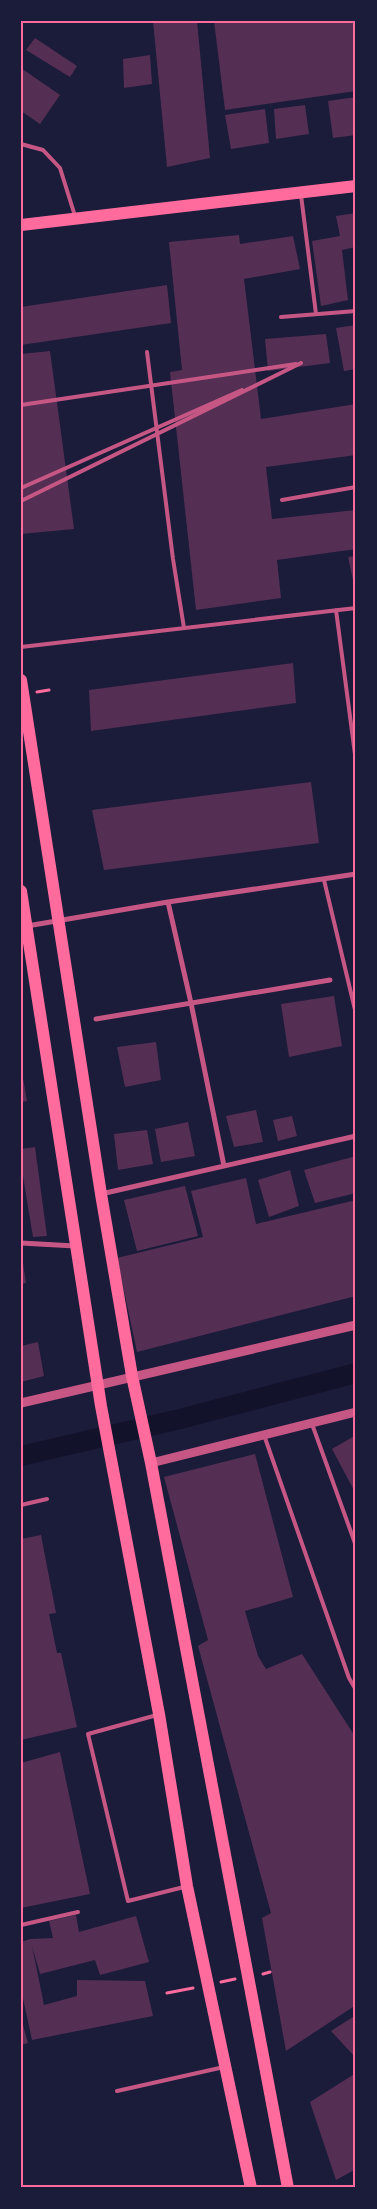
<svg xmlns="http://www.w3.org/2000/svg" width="377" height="2209" font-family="Jost,sans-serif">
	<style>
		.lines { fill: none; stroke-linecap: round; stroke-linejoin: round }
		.canal { stroke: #12122b; stroke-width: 20 }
		.building { fill: #542f53 }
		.path { stroke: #ff6b9d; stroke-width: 3 }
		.service { stroke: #c65784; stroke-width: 4 }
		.minor { stroke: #c65784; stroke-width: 5 }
		.tertiary { stroke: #c65784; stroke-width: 9 }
		.primary { stroke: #ff6b9d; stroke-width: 12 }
		.neatline { fill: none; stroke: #ff6b9d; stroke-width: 2 }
	</style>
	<rect width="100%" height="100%" fill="#1b1b3a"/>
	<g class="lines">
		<path class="canal" d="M21 1456 180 1419 356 1373"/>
	</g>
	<path class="building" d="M153 21H197L210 158 167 167Z
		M214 21H356V91L225 110Z
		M35 38 77 66 70 77 26 50Z
		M150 55 152 84 124 88 123 59Z
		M21 68 60 95 40 124 21 111Z
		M356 97V135L333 138 328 101Z
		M305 105 309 134 276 139 274 109Z
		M265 109 269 143 231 149 225 115Z
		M356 213V247L342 250 348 300 321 306 312 241 340 236 336 216Z
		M239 235 240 244 293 236 300 269 244 279 261 419 356 404V455L266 467 272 519 356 510V549L277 560 281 598 196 610 170 372 182 370 169 242Z
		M167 285 171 323 21 345V307Z
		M356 325V369L344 371 336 328Z
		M326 334 330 363 268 371 265 339Z
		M50 351 74 529 21 534V354Z
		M356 556V590H355L348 557Z
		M293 663 296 703 91 731 89 690Z
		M311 782 319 843 104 870 92 810Z
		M334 996 342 1046 289 1057 281 1004Z
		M156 1042 161 1080 125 1087 117 1047Z
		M21 1067 27 1101 21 1102Z
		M256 1110 263 1142 234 1147 226 1116Z
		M292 1116 297 1136 278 1141 273 1120Z
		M188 1122 195 1156 161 1162 155 1129Z
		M147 1130 153 1164 118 1170 114 1134Z
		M35 1147 47 1236 33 1237 21 1164V1149Z
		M356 1156V1193L315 1203 304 1170Z
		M290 1170 299 1206 269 1217 258 1180Z
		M246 1178 256 1224 356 1200V1296L137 1352 117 1258 203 1237 191 1191Z
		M185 1186 198 1236 137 1251 124 1200Z
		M22 1257 26 1283 21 1284V1258Z
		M38 1342 44 1376 21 1382V1346Z
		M356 1435V1494L332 1449Z
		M255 1454 293 1597 245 1611 258 1656 266 1669 302 1654 356 1738V2005L286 2051 262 1918 271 1913 198 1646 208 1640 164 1477Z
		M41 1535 56 1613 49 1614 57 1653H61L77 1727 21 1740V1539Z
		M60 1752 90 1894 21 1908V1763Z
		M76 1915 79 1932 136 1916 149 1962 100 1975 95 1960 40 1974 32 1946 44 2005 77 1996V1980L145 1981 153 2016 32 2040 21 1989V1942L30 1939 53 1938 49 1921Z
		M356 2015V2058L331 2031Z
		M21 2018 28 2043 21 2045Z
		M356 2073V2169L336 2180 310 2102Z"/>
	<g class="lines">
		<path class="path" d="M37 692 49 690
			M263 1974 270 1972
			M221 1982 235 1979
			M167 1993 193 1988"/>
		<path class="service" d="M21 144 43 150 60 168 75 216
			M301 195 316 314
			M281 317 356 311
			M147 352 173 559 184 628
			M21 405 296 364
			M21 488 242 390
			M282 500 356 487
			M21 501 301 363
			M336 610 356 762
			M21 647 356 608
			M324 880 356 1014
			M312 1424 356 1546
			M264 1435 349 1678 356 1690
			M21 1505 47 1499
			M157 1715 88 1734 128 1901 184 1887
			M21 1925 78 1912
			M117 2091 224 2067"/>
		<path class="minor" d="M168 902 191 1003 224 1166
			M27 926 168 902 356 874
			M96 1019 330 980
			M101 1194 356 1136
			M21 1243 75 1246"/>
		<path class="tertiary" d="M21 1403 356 1325
			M151 1463 356 1412"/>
		<path class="primary" d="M21 225 356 186
			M21 680 101 1194 132 1376 151 1463 288 2188
			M21 891 101 1406 159 1714 187 1886 251 2188"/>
	</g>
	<rect width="377" height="2209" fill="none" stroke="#1b1b3a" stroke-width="45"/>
	<rect x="22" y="22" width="332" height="2164" class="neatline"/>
</svg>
